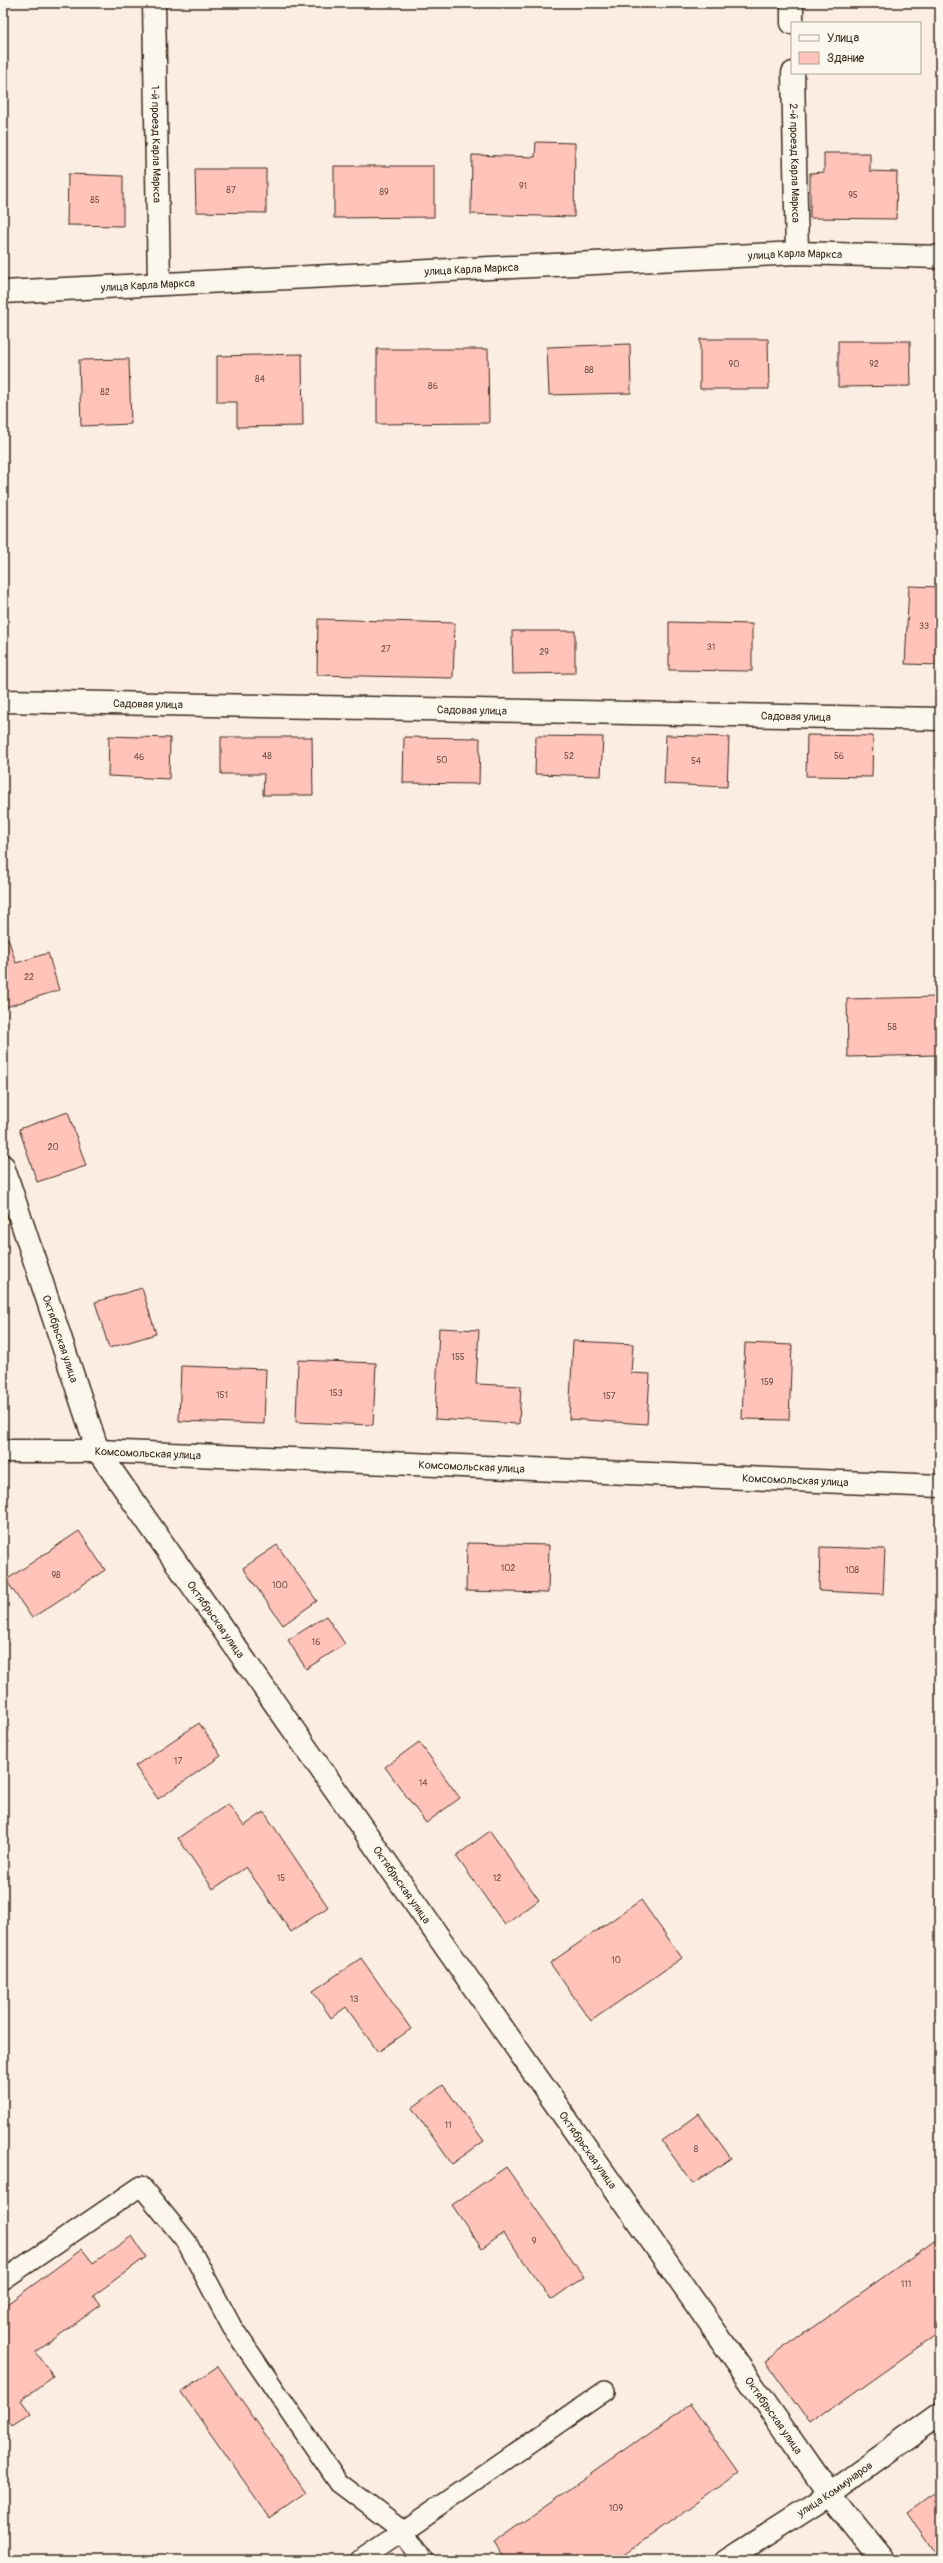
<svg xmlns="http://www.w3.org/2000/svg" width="943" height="2563" font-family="Pangolin,sans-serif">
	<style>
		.building { fill: #ffc3ba; stroke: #3b2a1e }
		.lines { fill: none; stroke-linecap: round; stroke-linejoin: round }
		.service-casing { stroke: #3b2a1e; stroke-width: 22 }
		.minor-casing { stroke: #3b2a1e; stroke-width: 25 }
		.secondary-casing { stroke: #3b2a1e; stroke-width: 25 }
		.service { stroke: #fbf7ec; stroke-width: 19 }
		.minor { stroke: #fbf7ec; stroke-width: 22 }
		.secondary { stroke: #fbf7ec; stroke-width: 22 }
		.labels { text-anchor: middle; stroke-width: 3; stroke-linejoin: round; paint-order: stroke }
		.number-label { font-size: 9px; fill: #6c5045 }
		.street-label { font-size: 11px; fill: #3b2a1e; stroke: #fbf7ec }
	</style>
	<rect width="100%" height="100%" fill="#fcede2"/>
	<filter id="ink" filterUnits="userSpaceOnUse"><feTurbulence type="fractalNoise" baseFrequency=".025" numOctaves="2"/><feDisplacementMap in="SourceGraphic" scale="8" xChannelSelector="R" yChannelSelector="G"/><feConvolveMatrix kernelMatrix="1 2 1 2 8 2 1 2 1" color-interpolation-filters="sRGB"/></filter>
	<g filter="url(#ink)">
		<path class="building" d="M536 142 575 143 574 217 471 214 472 155 535 157Z
			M824 153H870V171L897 172 896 219 810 218V173L824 172Z
			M334 166H434V217L334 218Z
			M195 169H266V213L196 212Z
			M68 174 123 176V226L67 225Z
			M700 339H768L769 389H700Z
			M838 341H910L911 386 838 387Z
			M630 344 631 393 549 395 547 347Z
			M377 349H488L489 423 377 424Z
			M302 354 303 426 237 427V402H217V356Z
			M129 359 131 424 81 426 79 360Z
			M909 586 940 587V665L905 664Z
			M318 619 455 623 453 678 317 675Z
			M669 622 752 624V671L669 670Z
			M512 631H575V673L513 674Z
			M666 735 729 737 727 787 664 784Z
			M807 735 873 736 872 777 806 776Z
			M109 736 170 738 169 779 108 776Z
			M536 736 603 737 601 776 535 774Z
			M221 737H312L313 795H263L264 774H221Z
			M404 737 480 738 479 784 403 783Z
			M8 938 16 963 48 953 59 990 3 1008V940Z
			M936 997 937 1055 848 1057 847 999Z
			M68 1112 86 1166 37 1182 19 1129Z
			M142 1288 156 1334 109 1348 95 1302Z
			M439 1328 479 1330 476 1384 521 1386 519 1424 435 1419Z
			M573 1341 633 1344 631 1373 650 1374 647 1424 569 1419Z
			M745 1343 792 1345 789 1420 742 1419Z
			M298 1360 376 1363 373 1425 296 1422Z
			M181 1366 266 1369 264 1424 179 1421Z
			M79 1531 105 1570 32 1618 6 1580Z
			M467 1543 549 1545 548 1593 466 1591Z
			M277 1545 317 1601 283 1625 243 1568Z
			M820 1547 885 1549 883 1594 819 1591Z
			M326 1616 345 1644 306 1669 288 1640Z
			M199 1723 221 1756 158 1799 135 1766Z
			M419 1742 460 1798 426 1823 385 1767Z
			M228 1804 244 1826 264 1812 328 1907 291 1932 246 1867 213 1889 178 1838Z
			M490 1831 539 1900 505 1925 456 1856Z
			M641 1900 682 1958 591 2021 550 1963Z
			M361 1958 411 2029 378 2052 346 2007 331 2018 313 1991Z
			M443 2085 484 2141 452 2164 412 2108Z
			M699 2114 731 2158 693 2184 662 2141Z
			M506 2167 584 2277 551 2300 504 2233 482 2249 452 2205Z
			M132 2236 146 2257 93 2296 101 2305 36 2352 53 2376 21 2400 31 2414 12 2426 3 2414V2307L82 2249 93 2263Z
			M940 2237V2332L810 2424 765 2361Z
			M218 2366 306 2493 270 2518 181 2392Z
			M690 2404 739 2473 616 2560H505L493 2543Z
			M940 2490V2560H939L907 2514Z"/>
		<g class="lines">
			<defs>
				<path id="service" d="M3 2280 141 2186 186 2241 232 2327 339 2483 403 2531 605 2391
					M360 2560 403 2531 422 2560"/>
				<g id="minor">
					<path id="s1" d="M154 3 159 284"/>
					<path d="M792 3V23"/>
					<path id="s2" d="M793 73 797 253"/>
					<path id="s3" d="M3 292 797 253 940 257"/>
					<path id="s4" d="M3 701 940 719"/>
					<path id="s5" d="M3 1166 98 1451 829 2494 883 2560"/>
					<path id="s6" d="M3 1451H98L940 1486"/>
				</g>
				<g id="secondary">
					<path id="s7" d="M726 2560 829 2494 940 2414"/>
				</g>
			</defs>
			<use href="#service" class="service-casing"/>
			<use href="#minor" class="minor-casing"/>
			<use href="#secondary" class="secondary-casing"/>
			<use href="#service" class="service"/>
			<use href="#minor" class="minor"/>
			<use href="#secondary" class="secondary"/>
		</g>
	</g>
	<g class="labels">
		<g class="number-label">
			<text x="523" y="189">91</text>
			<text x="231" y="193">87</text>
			<text x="384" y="195">89</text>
			<text x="853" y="198">95</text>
			<text x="95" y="203">85</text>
			<text x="734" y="367">90</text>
			<text x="874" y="367">92</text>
			<text x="589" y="373">88</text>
			<text x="260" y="382">84</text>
			<text x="433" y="389">86</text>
			<text x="105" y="395">82</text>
			<text x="924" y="629">33</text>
			<text x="711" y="650">31</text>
			<text x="386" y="652">27</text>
			<text x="544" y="655">29</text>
			<text x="267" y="759">48</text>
			<text x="569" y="759">52</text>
			<text x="839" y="759">56</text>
			<text x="139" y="760">46</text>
			<text x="442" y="763">50</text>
			<text x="696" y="764">54</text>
			<text x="29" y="980">22</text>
			<text x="892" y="1030">58</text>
			<text x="53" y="1150">20</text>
			<text x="458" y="1360">155</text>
			<text x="767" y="1385">159</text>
			<text x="336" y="1396">153</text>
			<text x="222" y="1398">151</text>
			<text x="609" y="1399">157</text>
			<text x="508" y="1571">102</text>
			<text x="852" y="1573">108</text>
			<text x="56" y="1578">98</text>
			<text x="280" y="1588">100</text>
			<text x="316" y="1645">16</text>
			<text x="178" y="1764">17</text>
			<text x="423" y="1786">14</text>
			<text x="281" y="1881">15</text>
			<text x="497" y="1881">12</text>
			<text x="616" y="1963">10</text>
			<text x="354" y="2002">13</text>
			<text x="448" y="2128">11</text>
			<text x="696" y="2152">8</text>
			<text x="534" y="2244">9</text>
			<text x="906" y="2287">111</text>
			<text x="616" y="2511">109</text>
		</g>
		<g class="street-label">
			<text dy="4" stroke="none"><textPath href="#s1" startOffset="141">1-й проезд Карла Маркса</textPath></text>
			<text dy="4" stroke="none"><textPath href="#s2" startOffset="90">2-й проезд Карла Маркса</textPath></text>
			<text dy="4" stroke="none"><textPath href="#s3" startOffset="793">улица Карла Маркса</textPath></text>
			<text dy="4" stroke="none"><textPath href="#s3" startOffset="469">улица Карла Маркса</textPath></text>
			<text dy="4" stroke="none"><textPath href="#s3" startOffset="145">улица Карла Маркса</textPath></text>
			<text dy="4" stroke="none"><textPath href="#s4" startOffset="145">Садовая улица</textPath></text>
			<text dy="4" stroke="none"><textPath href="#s4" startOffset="469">Садовая улица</textPath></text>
			<text dy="4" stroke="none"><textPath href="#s4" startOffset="793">Садовая улица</textPath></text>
			<text dy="4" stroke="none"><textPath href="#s5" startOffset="182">Октябрьская улица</textPath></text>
			<text dy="4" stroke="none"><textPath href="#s6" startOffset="145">Комсомольская улица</textPath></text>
			<text dy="4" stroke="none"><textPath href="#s6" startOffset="469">Комсомольская улица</textPath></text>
			<text dy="4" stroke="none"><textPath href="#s6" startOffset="793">Комсомольская улица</textPath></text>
			<text dy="4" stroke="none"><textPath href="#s5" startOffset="506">Октябрьская улица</textPath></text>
			<text dy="4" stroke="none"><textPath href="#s5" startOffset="830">Октябрьская улица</textPath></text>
			<text dy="4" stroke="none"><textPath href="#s5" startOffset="1154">Октябрьская улица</textPath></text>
			<text dy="4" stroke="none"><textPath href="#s5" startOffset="1478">Октябрьская улица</textPath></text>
			<text dy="4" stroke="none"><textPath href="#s7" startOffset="130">улица Коммунаров</textPath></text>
		</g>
	</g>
	<rect width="943" height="2563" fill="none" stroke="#fbf7ec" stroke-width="16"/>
	<rect x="8" y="8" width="927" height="2547" fill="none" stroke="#3b2a1e" stroke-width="1.5" filter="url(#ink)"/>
	<rect x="791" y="22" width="130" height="52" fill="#fbf7ec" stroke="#aea59a"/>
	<rect x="799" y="35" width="20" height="6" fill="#fbf7ec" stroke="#aea59a"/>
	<text x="827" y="42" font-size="12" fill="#3b2a1e">Улица</text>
	<rect x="799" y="52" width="20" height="12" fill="#ffc3ba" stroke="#aea59a"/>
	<text x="827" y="62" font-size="12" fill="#3b2a1e">Здание</text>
</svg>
